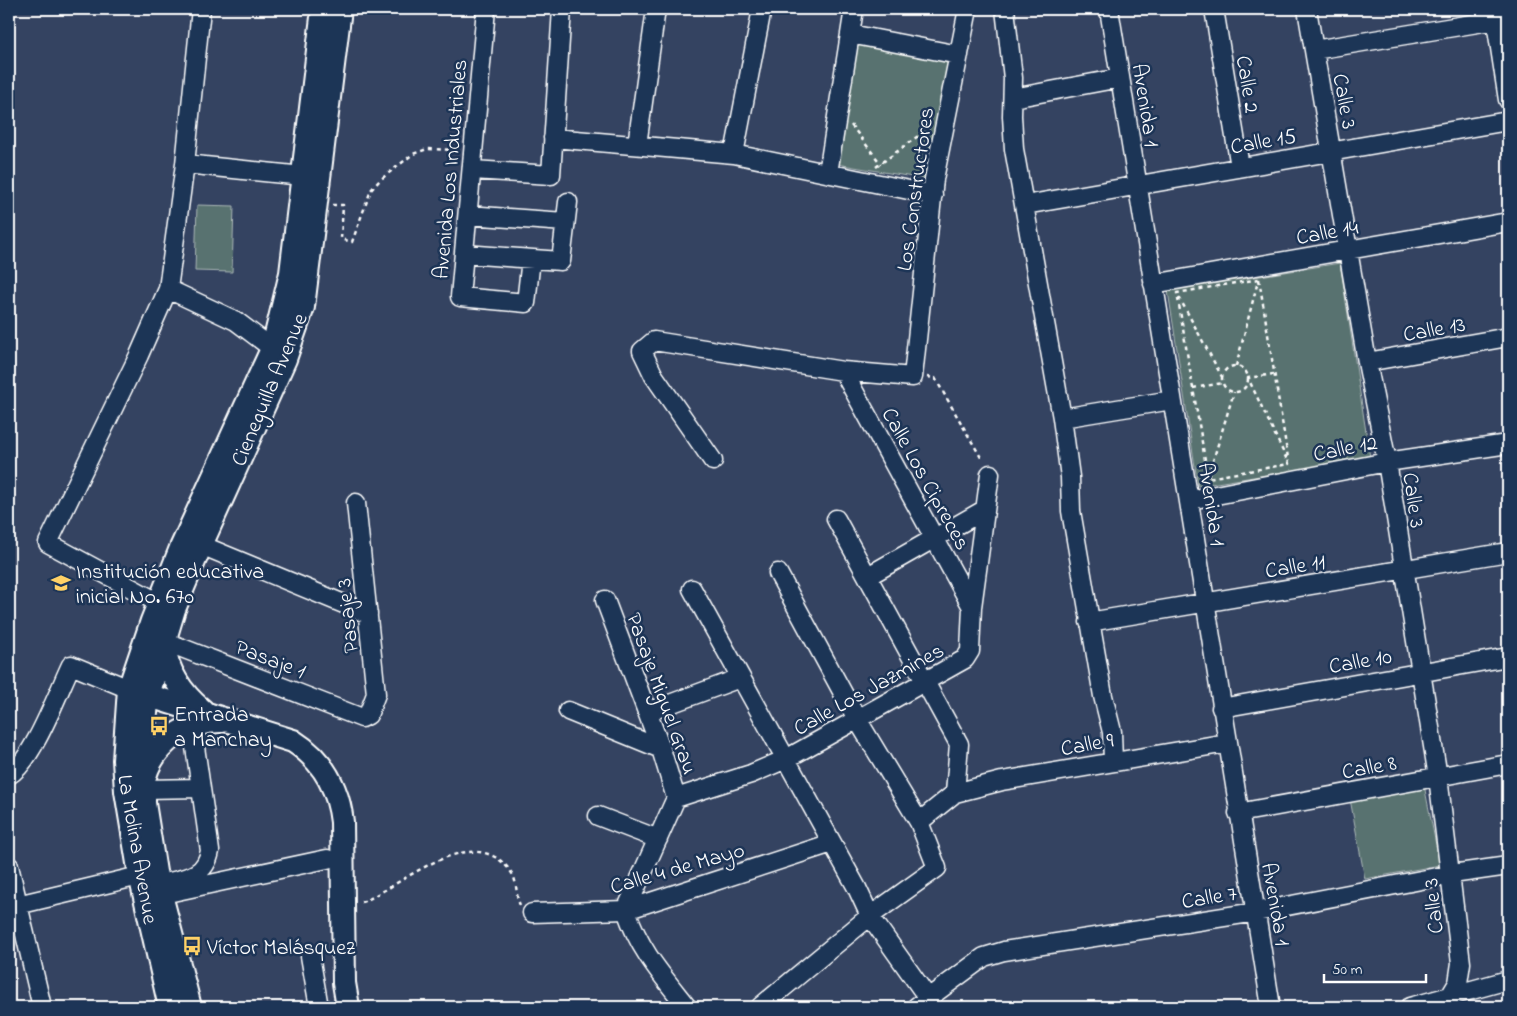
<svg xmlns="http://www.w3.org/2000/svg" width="1517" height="1016" font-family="'Indie Flower',sans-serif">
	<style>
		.green { fill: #58726f; stroke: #acb8b7 }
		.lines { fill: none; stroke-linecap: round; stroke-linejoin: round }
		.minor-casing { stroke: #fff; stroke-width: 21 }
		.major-casing { stroke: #fff; stroke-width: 26 }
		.path { stroke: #fff; stroke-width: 2.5; stroke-dasharray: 4 4; stroke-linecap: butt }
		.minor { stroke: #1d3557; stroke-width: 18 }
		.major { stroke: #1d3557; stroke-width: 22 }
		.labels { text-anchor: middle; stroke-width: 5; stroke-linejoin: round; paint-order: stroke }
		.street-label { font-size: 22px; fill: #fff; stroke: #1d3557 }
		.poi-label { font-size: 22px; fill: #fff; stroke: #1d3557; text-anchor: start }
	</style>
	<rect width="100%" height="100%" fill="#344361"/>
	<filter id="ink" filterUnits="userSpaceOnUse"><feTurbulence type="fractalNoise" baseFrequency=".02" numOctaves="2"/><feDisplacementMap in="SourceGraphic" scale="10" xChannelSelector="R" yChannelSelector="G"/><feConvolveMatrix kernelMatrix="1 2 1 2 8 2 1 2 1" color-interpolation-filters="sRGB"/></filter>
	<g filter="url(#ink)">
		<path class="green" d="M857 44 950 60 930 180 837 164Z
			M197 205 234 206 232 272 195 271Z
			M1340 263 1370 458 1198 486 1168 291Z
			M1424 785 1440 865 1365 879 1350 799Z"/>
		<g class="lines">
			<defs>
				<path id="minor" d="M486 9 460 297 526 303 531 259
					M1005 9 1013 78 1012 116 1014 149 1062 418 1070 477 1071 511 1103 696 1112 732 1113 762
					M1109 9 1271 1007
					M1214 9 1240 167
					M1307 9 1367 362 1387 462 1438 777 1461 963 1458 983 1449 998 1451 1007
					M1494 9 1508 100
					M850 34 959 55
					M1314 50 1496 20
					M1013 98 1120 78
					M553 138 734 154 933 195
					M637 145 656 9
					M734 154 762 9
					M185 164 303 176
					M473 170 551 175 562 9
					M828 173 854 9
					M1025 205 1508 121
					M468 215 565 222
					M465 254 561 261 568 202
					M1153 284 1508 222
					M168 289 236 321 281 355
					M1367 362 1508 337
					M843 371 972 607
					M1062 418 1172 400
					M713 461 654 376 642 351 654 341 843 371 913 377 934 179 968 9
					M1190 500 1387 462 1508 444
					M836 519 959 744 955 793
					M201 545 368 614
					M778 573 857 719 919 822
					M868 576 984 510
					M692 589 857 888 870 916 928 998
					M605 600 661 749 676 798 626 910C640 951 661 974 687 1007
					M159 603 48 543 139 355 168 289 185 164 201 9
					M1089 622 1508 552
					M164 641 362 718 368 715 376 694 356 503
					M1221 708 1508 657
					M568 711 661 749
					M648 712 740 678
					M9 775C33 761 58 692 71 665L129 689
					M143 789 201 788
					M676 798 751 774 786 759 965 659 970 651 972 607 990 474
					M1238 813 1508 764
					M598 816 658 839
					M9 866 42 1007
					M158 885C182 878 205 879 210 851L192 726
					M163 894 327 859
					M9 907 152 873
					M532 913 626 910 832 843
					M310 956 319 1007
					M760 1007 870 916 937 868 919 822 955 793 1002 781 1227 743
					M916 1007 984 957 1004 951 1256 912 1452 874 1508 866
					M1410 1007 1508 980"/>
				<path id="major" d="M164 644C166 670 182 694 202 710
					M134 691 293 741C323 760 338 787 342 822L344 983 348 1007
					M145 776C155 743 187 720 223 721
					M170 1007 140 875 126 791 124 760 129 689 152 621 181 548 273 347 291 273 323 9
					M190 1007 155 872 144 803V730L148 695 174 609 201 545 285 359 303 307 340 9"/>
			</defs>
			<use href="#minor" class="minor-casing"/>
			<use href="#major" class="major-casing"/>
			<path class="path" d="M851 125 881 164
				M876 167 929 128
				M332 205H343L341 239 352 242 371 190 380 180 413 154 427 149 458 150
				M1259 279 1289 464 1208 478 1177 293Z
				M1179 297 1222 377
				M1236 366 1258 281
				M1222 379a13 13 0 1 1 26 0a13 13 0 1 1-26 0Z
				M1274 374 1248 378 1288 462
				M927 377 935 378 983 461
				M1193 388 1223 383
				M1208 477 1234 392
				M361 902C369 900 377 894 385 890 420 870 479 826 511 872 518 881 515 895 520 905"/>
			<use href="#minor" class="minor"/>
			<use href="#major" class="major"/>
		</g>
	</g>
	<defs>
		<symbol id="school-bare" viewBox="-9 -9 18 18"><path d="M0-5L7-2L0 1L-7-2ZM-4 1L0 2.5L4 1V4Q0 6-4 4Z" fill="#ffd166" stroke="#1d3557" stroke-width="2.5" paint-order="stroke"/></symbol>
		<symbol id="bus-bare" viewBox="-9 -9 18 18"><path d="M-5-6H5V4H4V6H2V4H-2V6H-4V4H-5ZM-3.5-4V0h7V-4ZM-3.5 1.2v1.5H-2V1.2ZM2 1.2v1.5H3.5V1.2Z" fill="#ffd166" stroke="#1d3557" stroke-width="2.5" paint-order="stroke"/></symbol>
	</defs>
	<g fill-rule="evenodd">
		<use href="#school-bare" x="47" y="569" width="28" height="28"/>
		<use href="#bus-bare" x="145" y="712" width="28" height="28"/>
		<use href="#bus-bare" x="178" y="932" width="28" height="28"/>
	</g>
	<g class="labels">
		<g class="street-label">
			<text transform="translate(1249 84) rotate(81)" y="8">Calle 2</text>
			<text transform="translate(1346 101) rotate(80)" y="8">Calle 3</text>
			<text transform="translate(1147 105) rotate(81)" y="8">Avenida 1</text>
			<text transform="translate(1263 140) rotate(-10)" y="8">Calle 15</text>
			<text transform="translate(449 169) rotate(-85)" y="8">Avenida Los Industriales</text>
			<text transform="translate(914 189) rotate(-82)" y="8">Los Constructores</text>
			<text transform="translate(1327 231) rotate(-10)" y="8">Calle 14</text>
			<text transform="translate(1434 328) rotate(-10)" y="8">Calle 13</text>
			<text transform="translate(268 389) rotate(-67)" y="8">Cieneguilla Avenue</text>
			<text transform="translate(1345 447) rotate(-11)" y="8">Calle 12</text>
			<text transform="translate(927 478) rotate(61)" y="8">Calle Los Cipreces</text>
			<text transform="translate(1415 500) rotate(82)" y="8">Calle 3</text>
			<text transform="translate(1213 504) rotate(81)" y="8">Avenida 1</text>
			<text transform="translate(1295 565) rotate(-9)" y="8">Calle 11</text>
			<text transform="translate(346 616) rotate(-96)" y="8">Pasaje 3</text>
			<text transform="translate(271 658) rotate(21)" y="8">Pasaje 1</text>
			<text transform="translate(1360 660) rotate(-10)" y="8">Calle 10</text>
			<text transform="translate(868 688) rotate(-29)" y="8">Calle Los Jazmines</text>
			<text transform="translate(663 693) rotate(70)" y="8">Pasaje Miguel Grau</text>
			<text transform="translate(1087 743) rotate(-10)" y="8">Calle 9</text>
			<text transform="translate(1369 766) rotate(-10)" y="8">Calle 8</text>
			<text transform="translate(139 849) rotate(80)" y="8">La Molina Avenue</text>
			<text transform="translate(677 867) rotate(-16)" y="8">Calle 4 de Mayo</text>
			<text transform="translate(1209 896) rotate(-9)" y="8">Calle 7</text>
			<text transform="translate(1277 904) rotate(80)" y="8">Avenida 1</text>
			<text transform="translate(1432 906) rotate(-96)" y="8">Calle 3</text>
		</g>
		<g class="poi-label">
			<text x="76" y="578">Institución educativa<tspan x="76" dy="25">inicial No. 670</tspan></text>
			<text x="174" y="721">Entrada<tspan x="174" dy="25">a Manchay</tspan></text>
			<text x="207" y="954">Víctor Malásquez</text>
		</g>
	</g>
	<rect width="1517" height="1016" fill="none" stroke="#1d3557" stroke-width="30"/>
	<rect x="15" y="15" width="1487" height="986" fill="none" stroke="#fff" stroke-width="2" filter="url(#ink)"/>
	<path d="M1324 974v8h102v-8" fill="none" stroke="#ffffff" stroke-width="2.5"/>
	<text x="1332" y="974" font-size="15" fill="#ffffff" stroke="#1d3557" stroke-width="4" paint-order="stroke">50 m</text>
</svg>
